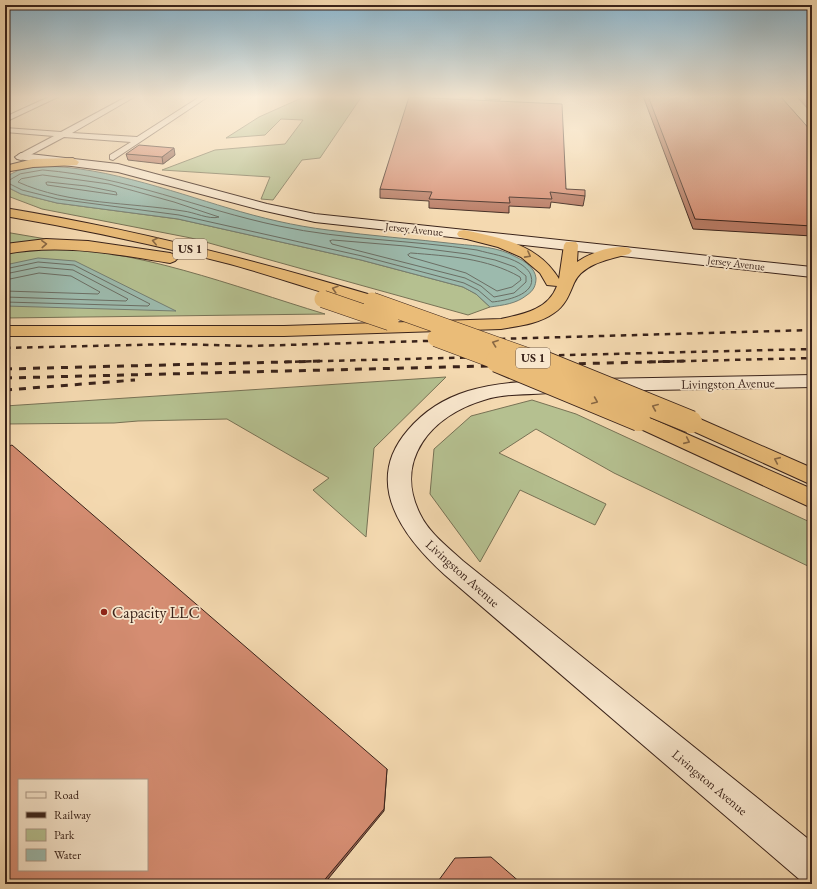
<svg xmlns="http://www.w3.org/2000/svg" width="817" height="889" font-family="'EB Garamond',serif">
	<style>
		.green { fill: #b5c090; stroke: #787255 }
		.water { fill: #9cbaad; stroke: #757e72 }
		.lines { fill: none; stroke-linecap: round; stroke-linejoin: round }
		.shore { stroke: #6b6e64; stroke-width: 1 }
		.street-casing { stroke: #685040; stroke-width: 2 }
		.secondary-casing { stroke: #3a231a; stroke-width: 2 }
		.highway-casing { stroke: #3a231a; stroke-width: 2 }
		.street { fill: #f8e6cc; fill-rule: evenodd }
		.secondary { fill: #f8e6cc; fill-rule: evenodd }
		.highway { fill: #eabc78; fill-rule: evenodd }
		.rail-far1 { stroke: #3a231a; stroke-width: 2.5; stroke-dasharray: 5.5 5.5; stroke-linecap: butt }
		.rail { stroke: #3a231a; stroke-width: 3; stroke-dasharray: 7 7; stroke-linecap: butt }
		.highway-bridge-far1-casing { stroke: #3a231a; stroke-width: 18; stroke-linecap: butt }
		.highway-bridge-casing { stroke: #3a231a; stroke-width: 24; stroke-linecap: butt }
		.highway-bridge-far1 { stroke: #eabc78; stroke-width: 17 }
		.highway-bridge { stroke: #eabc78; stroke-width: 22 }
		.wall { fill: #b77962; stroke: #3a231a }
		.shaded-wall { fill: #956350; stroke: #3a231a }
		.building { fill: #d58d72; stroke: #3a231a; fill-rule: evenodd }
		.oneway { stroke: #896844 }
		.poi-dot { fill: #8f2418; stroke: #f8e6cc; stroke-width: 1.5 }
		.labels { text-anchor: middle; stroke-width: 3.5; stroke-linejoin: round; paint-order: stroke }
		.far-street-label { font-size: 11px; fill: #3a231a; stroke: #f8e6cc }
		.shield { fill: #f8e6cc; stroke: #735e4f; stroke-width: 1 }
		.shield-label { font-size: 12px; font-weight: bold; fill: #3a231a }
		.street-label { font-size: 13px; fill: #3a231a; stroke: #f8e6cc }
		.near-poi-label { font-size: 16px; fill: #3a231a; stroke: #f8e6cc; text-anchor: start }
	</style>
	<rect width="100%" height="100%" fill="#f4d9b0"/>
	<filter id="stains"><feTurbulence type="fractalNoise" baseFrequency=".005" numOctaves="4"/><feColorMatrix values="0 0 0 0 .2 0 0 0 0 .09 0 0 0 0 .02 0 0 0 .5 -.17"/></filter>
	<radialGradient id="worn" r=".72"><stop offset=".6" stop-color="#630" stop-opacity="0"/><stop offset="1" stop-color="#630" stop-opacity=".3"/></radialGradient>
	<path class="green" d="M306 96H362L320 158 302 160 273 200 261 199 270 177 162 170 215 150 285 144 303 120 281 119 265 135 226 138 259 117Z
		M5 186 21 194 57 203 178 219 263 238 361 260 463 287 476 294 490 307 468 315 191 238 42 209 5 195Z
		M5 232 52 240 5 246Z
		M39 247C137 248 232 286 325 314L5 318V254Z
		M446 377 374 448 366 537 313 490 329 478 227 419 138 421 114 423 5 424V406Z
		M532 400 576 414 812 523V568L614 473 536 429 499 453 606 504 595 525 520 490 480 562 430 494 434 449 471 416Z"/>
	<path class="water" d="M34 167C90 162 174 192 228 208 261 218 295 226 328 230 371 236 415 239 457 244 477 246 499 247 516 257 525 261 535 268 536 278 536 286 533 291 527 295 516 304 503 305 490 307L476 294 463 287 361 260 263 238 178 219 57 203 21 194 5 186V177L19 170Z
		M38 258 75 261 176 311 5 306V265Z"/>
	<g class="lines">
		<path class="shore" d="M43 170C128 177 198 209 279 226 344 240 412 240 477 250 491 254 507 256 519 263 524 266 530 271 531 276 537 295 504 301 492 302L478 290 464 283 362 256 179 215 58 199 22 190 6 182 20 174Z
			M43 175 109 184 174 202 219 217C209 220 194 212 183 211 129 202 69 205 18 182L21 179Z
			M48 182 86 186 116 192 117 195 47 185 46 183Z
			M333 240 405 246 467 254 495 260 515 267 526 276V282L514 293 494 297 481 286 465 278 332 244 330 241Z
			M411 253C448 256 487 258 520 277L521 280 512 287 497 291 466 273 410 257 408 255Z
			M5 269 38 262 74 265 150 304 148 306 5 302
			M5 274 39 267 73 270 128 299 126 301 5 297
			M5 280 39 273 71 276 100 292 98 294 5 291"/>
		<defs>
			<path id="street" d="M51 96H60L5 122V117Z
				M128 96H136L72 133 137 137 201 96H209L113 160 110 159V155L131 142 64 137 21 160 18 159V155L54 136 5 132V128L61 132Z"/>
			<path id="secondary" d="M21 153 118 164 267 204 315 214 812 267V277L315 222 261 210 118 172 17 159 15 157Z
				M812 375V387L597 391 590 389 587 385 590 381 597 379Z
				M561 380 568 382 571 386 568 390C541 397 511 391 484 400 432 415 393 460 420 514 429 533 448 547 463 561L812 842V884L799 879 445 575C403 537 362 483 408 430 424 411 445 398 468 391 498 382 530 381 561 380Z"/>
			<path id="highway" d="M73 158 79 162 77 165 33 167 5 172V166L33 159Z
				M5 208C132 229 255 260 378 297L380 301 378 305 372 306C324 294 277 277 230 264 156 245 81 229 5 216Z
				M464 230C501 238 538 244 559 279L564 245 566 242H576L578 245 577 262C590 253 614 244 629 248L632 251 629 254C611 259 583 263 574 283 569 295 565 306 554 313 539 324 518 326 501 329L284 336H5V326H284L501 319C523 314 548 310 557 286L547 285 540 273 521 257 498 247 459 237 457 234 459 231Z
				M46 239 88 241 170 253 175 255 178 258 175 261 170 263C114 254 61 243 5 254V244Z
				M639 413 812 489V508L632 425 628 420 632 415Z
				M691 415 812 468V485L684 427 680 422 684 417Z"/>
		</defs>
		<use href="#street" class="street-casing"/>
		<use href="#secondary" class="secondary-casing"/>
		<use href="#highway" class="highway-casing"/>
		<use href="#street" class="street"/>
		<use href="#secondary" class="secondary"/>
		<use href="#highway" class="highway"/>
		<path class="rail-far1" d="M5 348 174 344 250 346 812 330
			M284 362 812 349
			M647 362 812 358"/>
		<path class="rail" d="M5 369 324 361
			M5 378 687 361
			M5 390 135 380"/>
		<defs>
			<path id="highway-bridge-far1" d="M323 299 390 322
				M372 301 543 362
				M436 338 500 362"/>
			<path id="highway-bridge" d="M497 361 639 420
				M541 361 691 422"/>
		</defs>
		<use href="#highway-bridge-far1" class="highway-bridge-far1-casing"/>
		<use href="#highway-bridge" class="highway-bridge-casing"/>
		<use href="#highway-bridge-far1" class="highway-bridge-far1"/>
		<use href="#highway-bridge" class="highway-bridge"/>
	</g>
	<path class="wall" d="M460 96H473L472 98H460Z
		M485 96H502L500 100 485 99Z
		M643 96H780L812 132V236L693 229Z
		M796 96H812V113Z
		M126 154 175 155 163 164 128 160Z
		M380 189H566L585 196 583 206 551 202 550 208 509 206V213L429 208V201L380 198Z"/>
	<path class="shaded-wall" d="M174 148 175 155 163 164 162 157Z
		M387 769 384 811 324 884H321Z"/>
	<path class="building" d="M648 96H780L812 132V226L695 219Z
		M806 96H812V102Z
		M409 97 562 104 566 189 585 190V196L550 192 552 199 509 197 510 203 429 199 432 192 380 189Z
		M139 145 174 148 162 157 126 154Z
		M12 445 387 769 384 809 321 884H5V448ZM19 780H147V870H19Z
		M491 857 522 884H436L455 858Z"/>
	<defs><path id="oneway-chevron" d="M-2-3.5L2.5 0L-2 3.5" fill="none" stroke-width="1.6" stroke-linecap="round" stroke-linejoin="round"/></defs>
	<g class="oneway">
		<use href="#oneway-chevron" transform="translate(155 241) rotate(-167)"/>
		<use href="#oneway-chevron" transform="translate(44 244) rotate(-3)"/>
		<use href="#oneway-chevron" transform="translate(528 255) rotate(28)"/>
		<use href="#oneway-chevron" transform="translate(335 289) rotate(-163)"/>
		<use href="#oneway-chevron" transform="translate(495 343) rotate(-160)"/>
		<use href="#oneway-chevron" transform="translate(595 401) rotate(23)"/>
		<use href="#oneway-chevron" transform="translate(655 407) rotate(-157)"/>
		<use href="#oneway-chevron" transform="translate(687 441) rotate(24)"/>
		<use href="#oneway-chevron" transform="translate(777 460) rotate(-156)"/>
	</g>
	<linearGradient id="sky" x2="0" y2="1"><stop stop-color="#89b6d0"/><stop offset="0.44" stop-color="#faeedb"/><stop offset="1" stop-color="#faeedb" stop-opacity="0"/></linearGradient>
	<rect width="817" height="220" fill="url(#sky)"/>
	<circle class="poi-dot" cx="104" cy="612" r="4"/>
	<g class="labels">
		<g class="far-street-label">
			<text transform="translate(414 229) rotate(6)" y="4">Jersey Avenue</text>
			<text transform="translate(736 263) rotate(7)" y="4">Jersey Avenue</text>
		</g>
		<g class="shield">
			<rect x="173" y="239" width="34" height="20" rx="3"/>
			<rect x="516" y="348" width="34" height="20" rx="3"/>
		</g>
		<g class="shield-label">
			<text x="190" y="253">US 1</text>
			<text x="533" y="362">US 1</text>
		</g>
		<g class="street-label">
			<text transform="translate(728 383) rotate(-1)" y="5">Livingston Avenue</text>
			<text transform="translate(463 573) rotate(42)" y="5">Livingston Avenue</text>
			<text transform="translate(710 782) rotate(40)" y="5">Livingston Avenue</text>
		</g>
		<g class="near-poi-label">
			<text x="112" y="618">Capacity LLC</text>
		</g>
	</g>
	<rect width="817" height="889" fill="none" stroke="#f4d9b0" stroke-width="20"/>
	<rect x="6" y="6" width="805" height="877" fill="none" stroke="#3a231a" stroke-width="2"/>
	<rect x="10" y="10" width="797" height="869" fill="none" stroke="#3a231a"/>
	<rect x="18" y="779" width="130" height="92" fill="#f8e6cc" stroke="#ac9885"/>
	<rect x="26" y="792" width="20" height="6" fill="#f8e6cc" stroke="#ac9885"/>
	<text x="54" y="799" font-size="12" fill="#3a231a">Road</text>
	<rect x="26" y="812" width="20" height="6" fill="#3a231a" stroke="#ac9885"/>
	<text x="54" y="819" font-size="12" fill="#3a231a">Railway</text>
	<rect x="26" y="829" width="20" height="12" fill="#b5c090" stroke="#ac9885"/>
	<text x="54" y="839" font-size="12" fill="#3a231a">Park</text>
	<rect x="26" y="849" width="20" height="12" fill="#9cbaad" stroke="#ac9885"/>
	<text x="54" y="859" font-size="12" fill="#3a231a">Water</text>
	<rect width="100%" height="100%" filter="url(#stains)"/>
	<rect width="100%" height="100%" fill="url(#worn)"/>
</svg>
